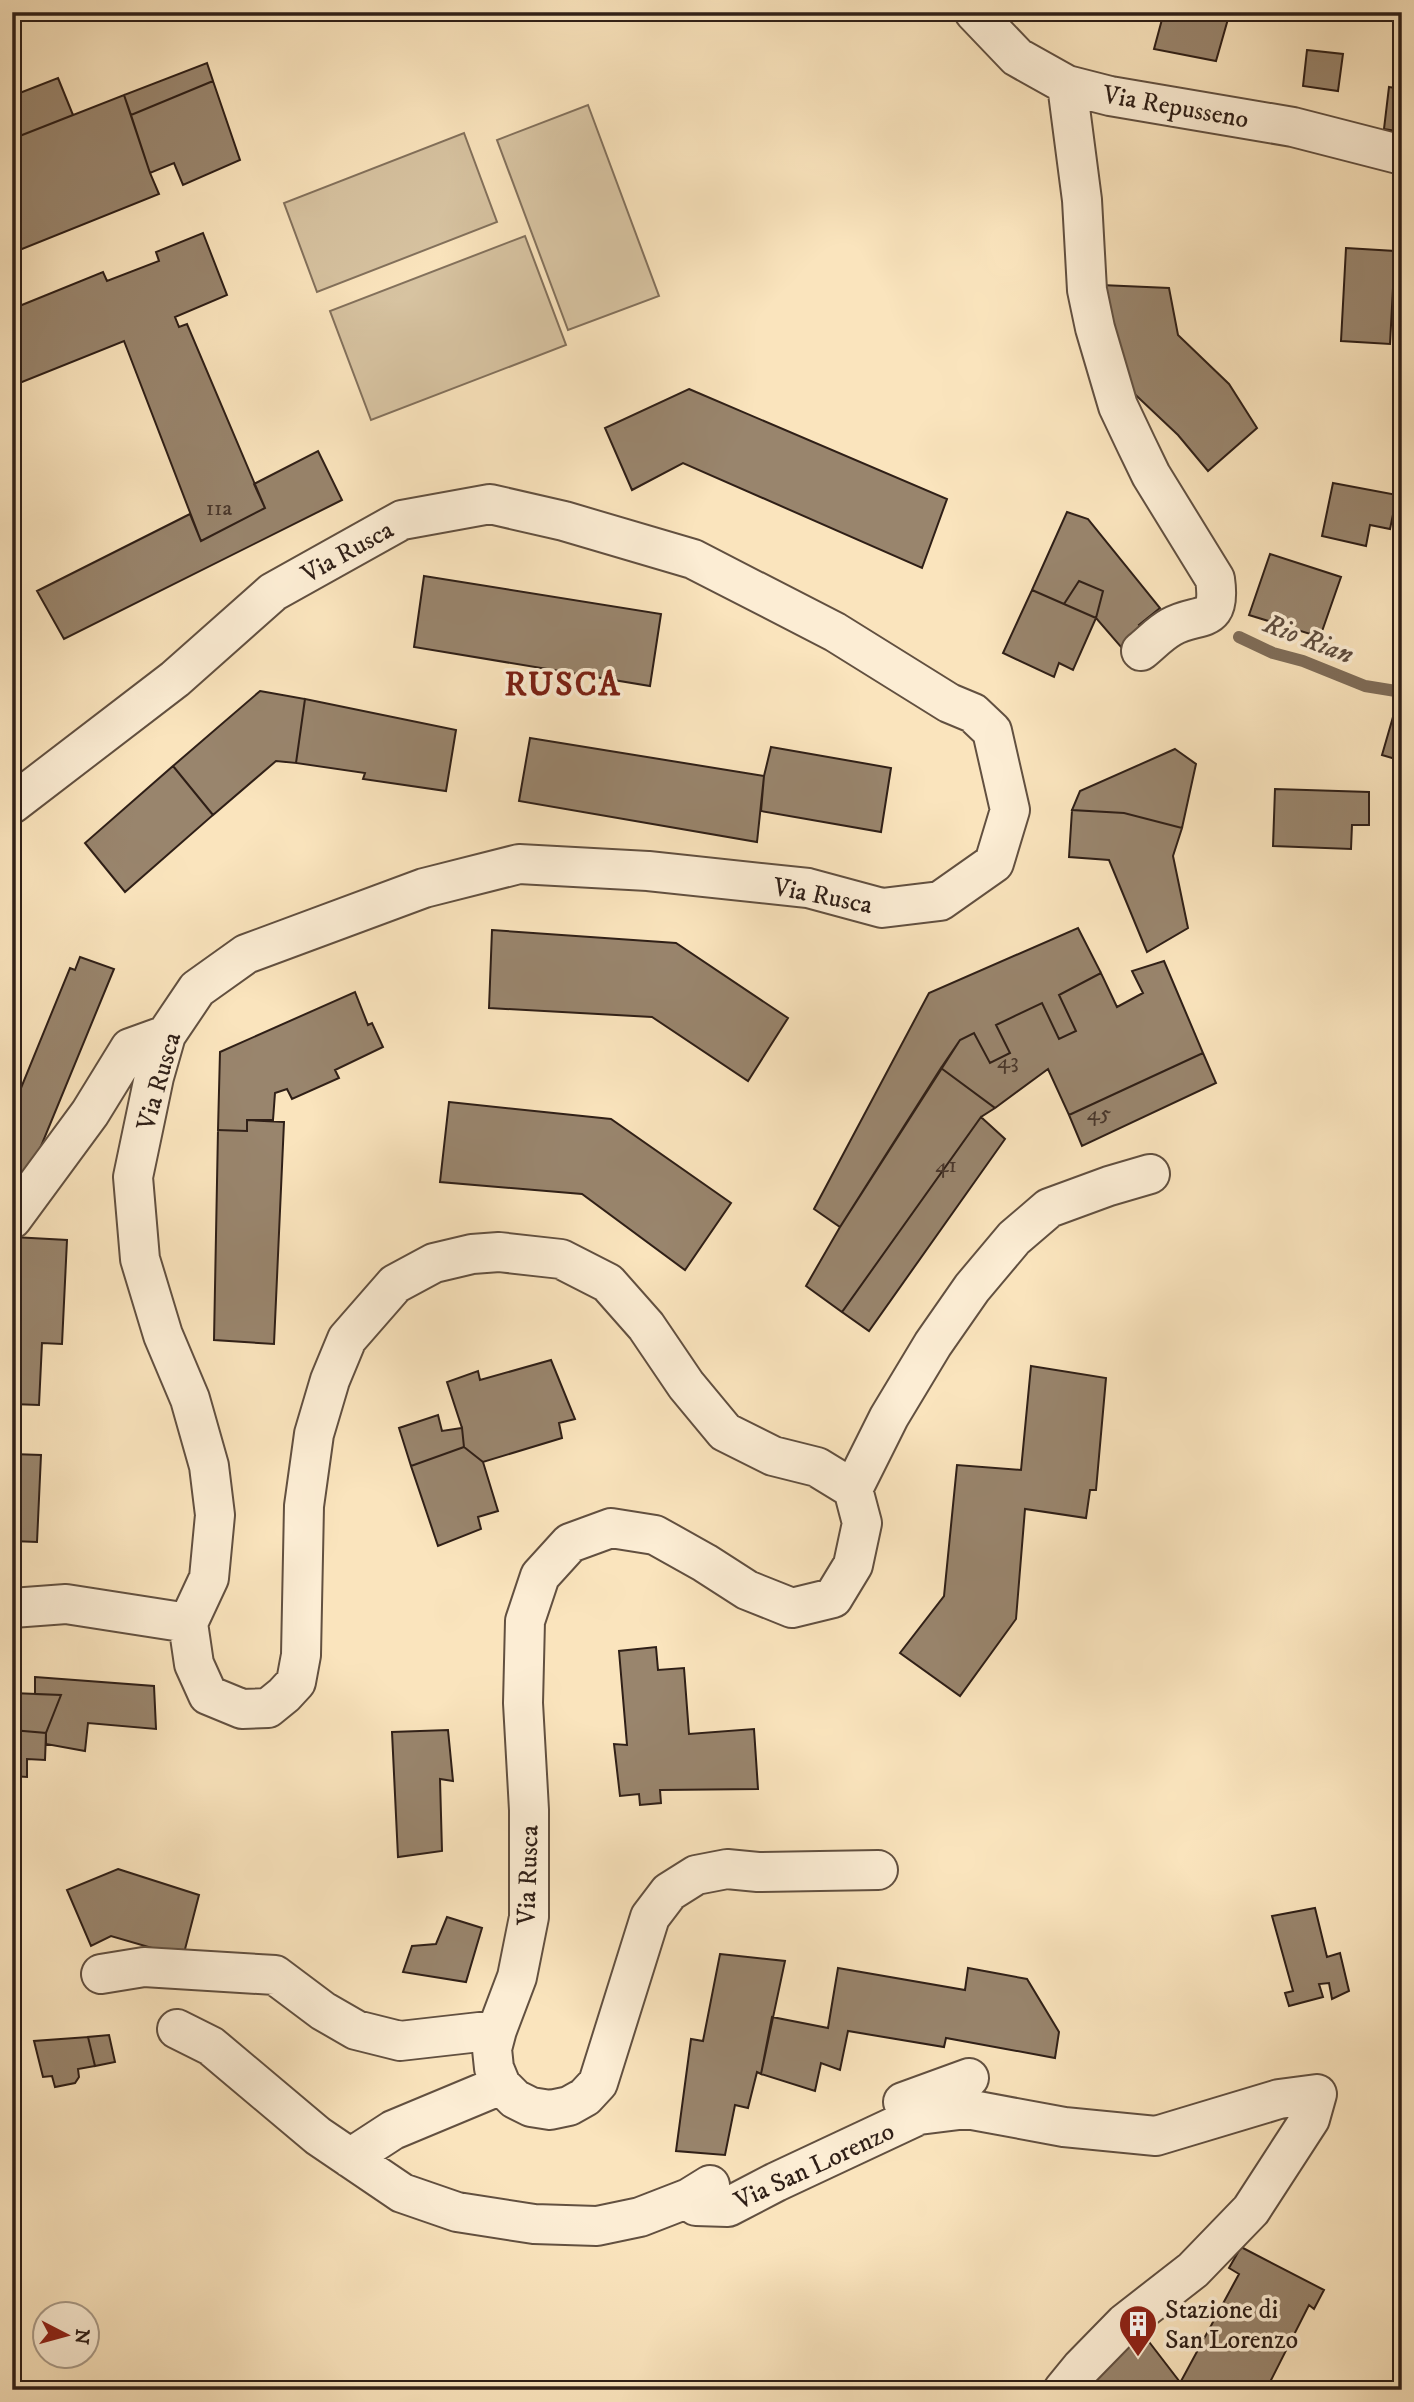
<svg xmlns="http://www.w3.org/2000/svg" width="1414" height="2402" font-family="'IM FELL DW Pica',serif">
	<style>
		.grass { fill: #d7c3a1; stroke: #83715c; stroke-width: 2 }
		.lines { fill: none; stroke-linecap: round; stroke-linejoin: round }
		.stream { stroke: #7f6d59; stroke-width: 12 }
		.building { fill: #99856d; stroke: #2f1f17; stroke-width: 2 }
		.minor-casing { stroke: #625040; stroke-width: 42 }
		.minor { stroke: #fcedd4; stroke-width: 38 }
		.labels { text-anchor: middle; stroke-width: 7; stroke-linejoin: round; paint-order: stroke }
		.number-label { font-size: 23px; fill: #4a382c }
		.street-label { font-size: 26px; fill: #2f1f17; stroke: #fcedd4 }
		.poi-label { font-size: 26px; fill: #2f1f17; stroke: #fcedd4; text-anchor: start }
		.water-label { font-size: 28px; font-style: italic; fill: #5e4c3e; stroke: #fcedd4 }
		.district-label { font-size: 33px; font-weight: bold; letter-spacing: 2px; fill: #7a1f14; stroke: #fcedd4 }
	</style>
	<rect width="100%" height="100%" fill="#fae4bd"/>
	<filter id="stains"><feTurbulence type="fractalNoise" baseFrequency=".00286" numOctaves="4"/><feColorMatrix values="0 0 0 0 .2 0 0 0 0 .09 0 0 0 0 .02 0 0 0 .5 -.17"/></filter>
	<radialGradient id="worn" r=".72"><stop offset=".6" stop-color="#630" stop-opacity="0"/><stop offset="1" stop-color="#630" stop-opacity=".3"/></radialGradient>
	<path class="grass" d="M1335 12H1402V22Z
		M588 105 659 296 568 330 497 140Z
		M464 133 497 222 317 292 284 203Z
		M525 236 566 345 371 420 330 311Z"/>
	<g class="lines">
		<path class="stream" d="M1239 637 1273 653 1303 661 1365 686 1402 692"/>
	</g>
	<path class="building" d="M1164 12H1230L1216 61 1154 49Z
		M1307 50 1343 54 1338 91 1303 86Z
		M207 63 213 81 131 115 124 95Z
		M58 78 73 115 12 139V96Z
		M213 81 240 160 183 185 174 163 150 173 131 115Z
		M1389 87 1402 89V132L1384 129Z
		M124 95 150 173 159 194 12 253V139Z
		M203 233 227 295 175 317 179 327 187 324 265 508 201 541 124 341 12 386V309L103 272 107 281 159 261 156 252Z
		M1346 248 1395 251 1390 344 1341 341Z
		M1101 285 1169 288 1178 335 1229 384 1257 428 1208 471 1178 435 1124 384Z
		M689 389 947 499 922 568 683 463 632 490 605 428Z
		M318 451 342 500 64 639 37 591 190 514 201 541 265 508 254 484Z
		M1333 483 1397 495 1390 529 1370 525 1366 546 1322 536Z
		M1067 512 1088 519 1160 608 1139 625 1143 630 1121 647 1096 618 1103 591 1079 581 1064 604 1032 590Z
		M1270 554 1341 577 1320 637 1249 615Z
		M424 576 661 614 650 686 414 647Z
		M1079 581 1103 591 1096 618 1064 604Z
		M1032 590 1096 618 1073 670 1059 663 1054 677 1003 653Z
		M260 691 305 699 296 763 276 761 213 815 173 766Z
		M305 699 456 730 446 791 363 779 365 773 296 763Z
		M1393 717 1402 719V761L1382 755Z
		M530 738 764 776 757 842 519 801Z
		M771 747 891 768 881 832 761 811 764 776Z
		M1175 749 1196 764 1182 828 1124 813 1072 810 1080 791Z
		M173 766 213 815 125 892 85 843Z
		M1275 789 1369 792V825H1352L1351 849 1273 846Z
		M1072 810 1124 813 1182 828 1173 856 1188 928 1147 952 1109 860 1069 857Z
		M1078 928 1101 973 1059 995 1076 1031 1059 1039 1042 1003 996 1025 1010 1053 990 1063 974 1033 960 1040 840 1227 814 1209 929 993Z
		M492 930 676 943 788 1018 748 1081 652 1017 489 1008Z
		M80 957 114 969 37 1156 13 1190 12 1110 70 968 75 970Z
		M1164 961 1203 1053 1069 1115 1048 1069 995 1108 941 1068 960 1040 974 1033 990 1063 1010 1053 996 1025 1042 1003 1059 1039 1076 1031 1059 995 1101 973 1117 1007 1143 993 1132 971Z
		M355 992 368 1025 372 1023 383 1047 335 1070 339 1078 292 1099 287 1089 275 1093 273 1120H247V1131L218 1130 220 1052Z
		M1203 1053 1216 1083 1082 1146 1069 1115Z
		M941 1068 995 1108 981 1117 842 1312 806 1286 840 1227Z
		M449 1102 611 1119 731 1203 685 1270 582 1194 440 1182Z
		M981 1117 1005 1139 869 1331 842 1312Z
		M247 1120 284 1122 274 1344 214 1340 218 1130 247 1131Z
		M13 1237 67 1240 62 1344 42 1343 39 1405 12 1404Z
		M551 1360 575 1419 559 1423 562 1438 483 1462 464 1447 462 1428 447 1382 478 1371 480 1380Z
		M1031 1366 1106 1378 1096 1490H1090L1086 1518 1025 1509 1016 1619 960 1696 900 1653 944 1596 957 1465 1021 1470Z
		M438 1415 442 1431 462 1428 464 1447 411 1466 399 1428Z
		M464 1447 483 1462 498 1511 478 1517 481 1529 438 1546 411 1466Z
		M12 1454 41 1455 37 1542 12 1541Z
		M656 1647 658 1670 684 1668 689 1734 754 1729 758 1789 660 1790 661 1803 640 1805 639 1794 620 1796 614 1744 627 1745 619 1651Z
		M35 1677 154 1686 156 1729 88 1723 85 1751 46 1744V1733L61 1695 35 1694Z
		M12 1693 61 1695 46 1733 12 1730Z
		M12 1730 46 1733 45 1760 27 1759V1777L12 1776Z
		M448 1730 453 1781 440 1779 442 1851 398 1857 392 1732Z
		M118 1869 199 1895 183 1957 111 1936 91 1946 67 1890Z
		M1315 1908 1327 1957 1340 1953 1349 1991 1332 1999 1329 1983 1319 1984 1323 1997 1289 2006 1285 1993 1293 1991 1272 1916Z
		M447 1917 482 1928 466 1982 403 1972 412 1946 436 1944Z
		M720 1954 785 1961 761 2074 757 2072 748 2108 735 2105 725 2155 676 2151 691 2039 703 2041Z
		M838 1968 965 1990 968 1968 1027 1979 1059 2032 1055 2058 946 2038 944 2047 848 2031 840 2070 821 2063 815 2091 761 2074 772 2017 828 2028Z
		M109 2035 115 2062 95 2066 88 2037Z
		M88 2037 95 2066 78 2069 79 2077 75 2083 55 2087 52 2076 43 2077 34 2041Z
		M1241 2247 1324 2290 1314 2309 1309 2305 1266 2390H1196L1180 2383 1239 2274 1229 2268Z
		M1143 2334 1186 2390H1090L1084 2382Z"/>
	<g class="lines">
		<defs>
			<path id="minor" d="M974 12 1017 57 1067 85 1110 96 1293 127 1402 155
				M1067 85 1082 200 1087 290 1095 328 1118 406 1136 444 1151 475 1215 579C1222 627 1199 611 1171 627 1160 633 1151 643 1141 651
				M12 804 175 679 273 592 402 520 490 504 564 521 693 559 835 632 949 703 973 713 992 731 1010 810 994 863 940 901 882 908 808 888 648 871 519 864 424 888 246 954 197 989 166 1035 154 1077 133 1177 140 1259 163 1335 190 1399 209 1466 215 1515 209 1578 188 1623 194 1664 208 1695 242 1709 268 1708 284 1695 296 1682 301 1655 304 1506 314 1434 330 1380 347 1339 395 1284 434 1263 472 1254 499 1252 561 1259 608 1283 646 1326 686 1385 725 1432 773 1456 817 1467 853 1489 862 1523 853 1565 833 1598 792 1608 747 1590 705 1563 655 1535 611 1528 570 1543 540 1576 525 1621 523 1703 529 1810V1917L517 1977 497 2030 492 2049 494 2068 501 2085 515 2099 531 2107 550 2110 569 2106 585 2097 598 2083 650 1917 669 1892 696 1875 727 1869 758 1872 878 1870
				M12 1219 90 1113 130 1048 166 1035
				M853 1489 889 1417 933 1344 972 1288 1014 1238 1049 1208 1109 1186 1150 1174
				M12 1608 66 1604 188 1623
				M101 1974 144 1967 275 1975 323 2011 356 2030 400 2041 497 2030
				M177 2029 211 2046 318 2136 402 2193 457 2212 534 2224 597 2226 640 2217 689 2198 710 2185
				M903 2102 969 2078
				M350 2158 393 2130 501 2085
				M689 2198 696 2206 728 2207 776 2182 919 2115 967 2109 1064 2127 1156 2136 1279 2099 1317 2094 1310 2119 1251 2210 1193 2270 1125 2323 1081 2368 1063 2390"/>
		</defs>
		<use href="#minor" class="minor-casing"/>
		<use href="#minor" class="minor"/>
	</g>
	<defs>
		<symbol id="building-pin" viewBox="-11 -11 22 30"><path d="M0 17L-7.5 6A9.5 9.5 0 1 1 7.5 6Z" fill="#8f2418" stroke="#fcedd4"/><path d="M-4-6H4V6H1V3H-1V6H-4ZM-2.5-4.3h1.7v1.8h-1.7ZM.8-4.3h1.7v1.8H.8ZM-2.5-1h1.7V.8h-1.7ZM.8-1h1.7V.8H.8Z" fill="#fff"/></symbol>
	</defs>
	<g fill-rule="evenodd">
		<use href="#building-pin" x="1116" y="2302" width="44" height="60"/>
	</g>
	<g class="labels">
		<g class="number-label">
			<text x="219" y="515">11a</text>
			<text x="1008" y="1068">43</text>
			<text x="1099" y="1120">45</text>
			<text x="946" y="1172">41</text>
		</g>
		<g class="street-label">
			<text transform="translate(1176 106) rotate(10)" y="9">Via Repusseno</text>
			<text transform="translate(347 551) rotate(-29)" y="9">Via Rusca</text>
			<text transform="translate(823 895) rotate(11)" y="9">Via Rusca</text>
			<text transform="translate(158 1081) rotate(-74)" y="9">Via Rusca</text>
			<text transform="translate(527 1875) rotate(-88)" y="9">Via Rusca</text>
			<text transform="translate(814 2165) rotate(-25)" y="9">Via San Lorenzo</text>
		</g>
		<g class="poi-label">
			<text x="1165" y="2318">Stazione di<tspan x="1165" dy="30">San Lorenzo</tspan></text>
		</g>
		<g class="water-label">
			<text transform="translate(1309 638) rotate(21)" y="10">Rio Rian</text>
		</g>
		<g class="district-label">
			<text x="563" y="695">RUSCA</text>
		</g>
	</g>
	<rect width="1414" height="2402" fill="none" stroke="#fae4bd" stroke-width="42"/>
	<rect x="14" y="14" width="1386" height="2374" fill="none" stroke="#2f1f17" stroke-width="3.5"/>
	<rect x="21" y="21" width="1372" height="2360" fill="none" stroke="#2f1f17" stroke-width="2"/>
	<g transform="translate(66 2335) rotate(96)"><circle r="33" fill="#fcedd4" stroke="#aa9b88" stroke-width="2"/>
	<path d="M0-5L12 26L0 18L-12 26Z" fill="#8f2418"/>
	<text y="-10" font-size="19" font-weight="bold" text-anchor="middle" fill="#2f1f17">N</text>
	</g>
	<rect width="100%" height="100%" filter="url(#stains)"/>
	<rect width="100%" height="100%" fill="url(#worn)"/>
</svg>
